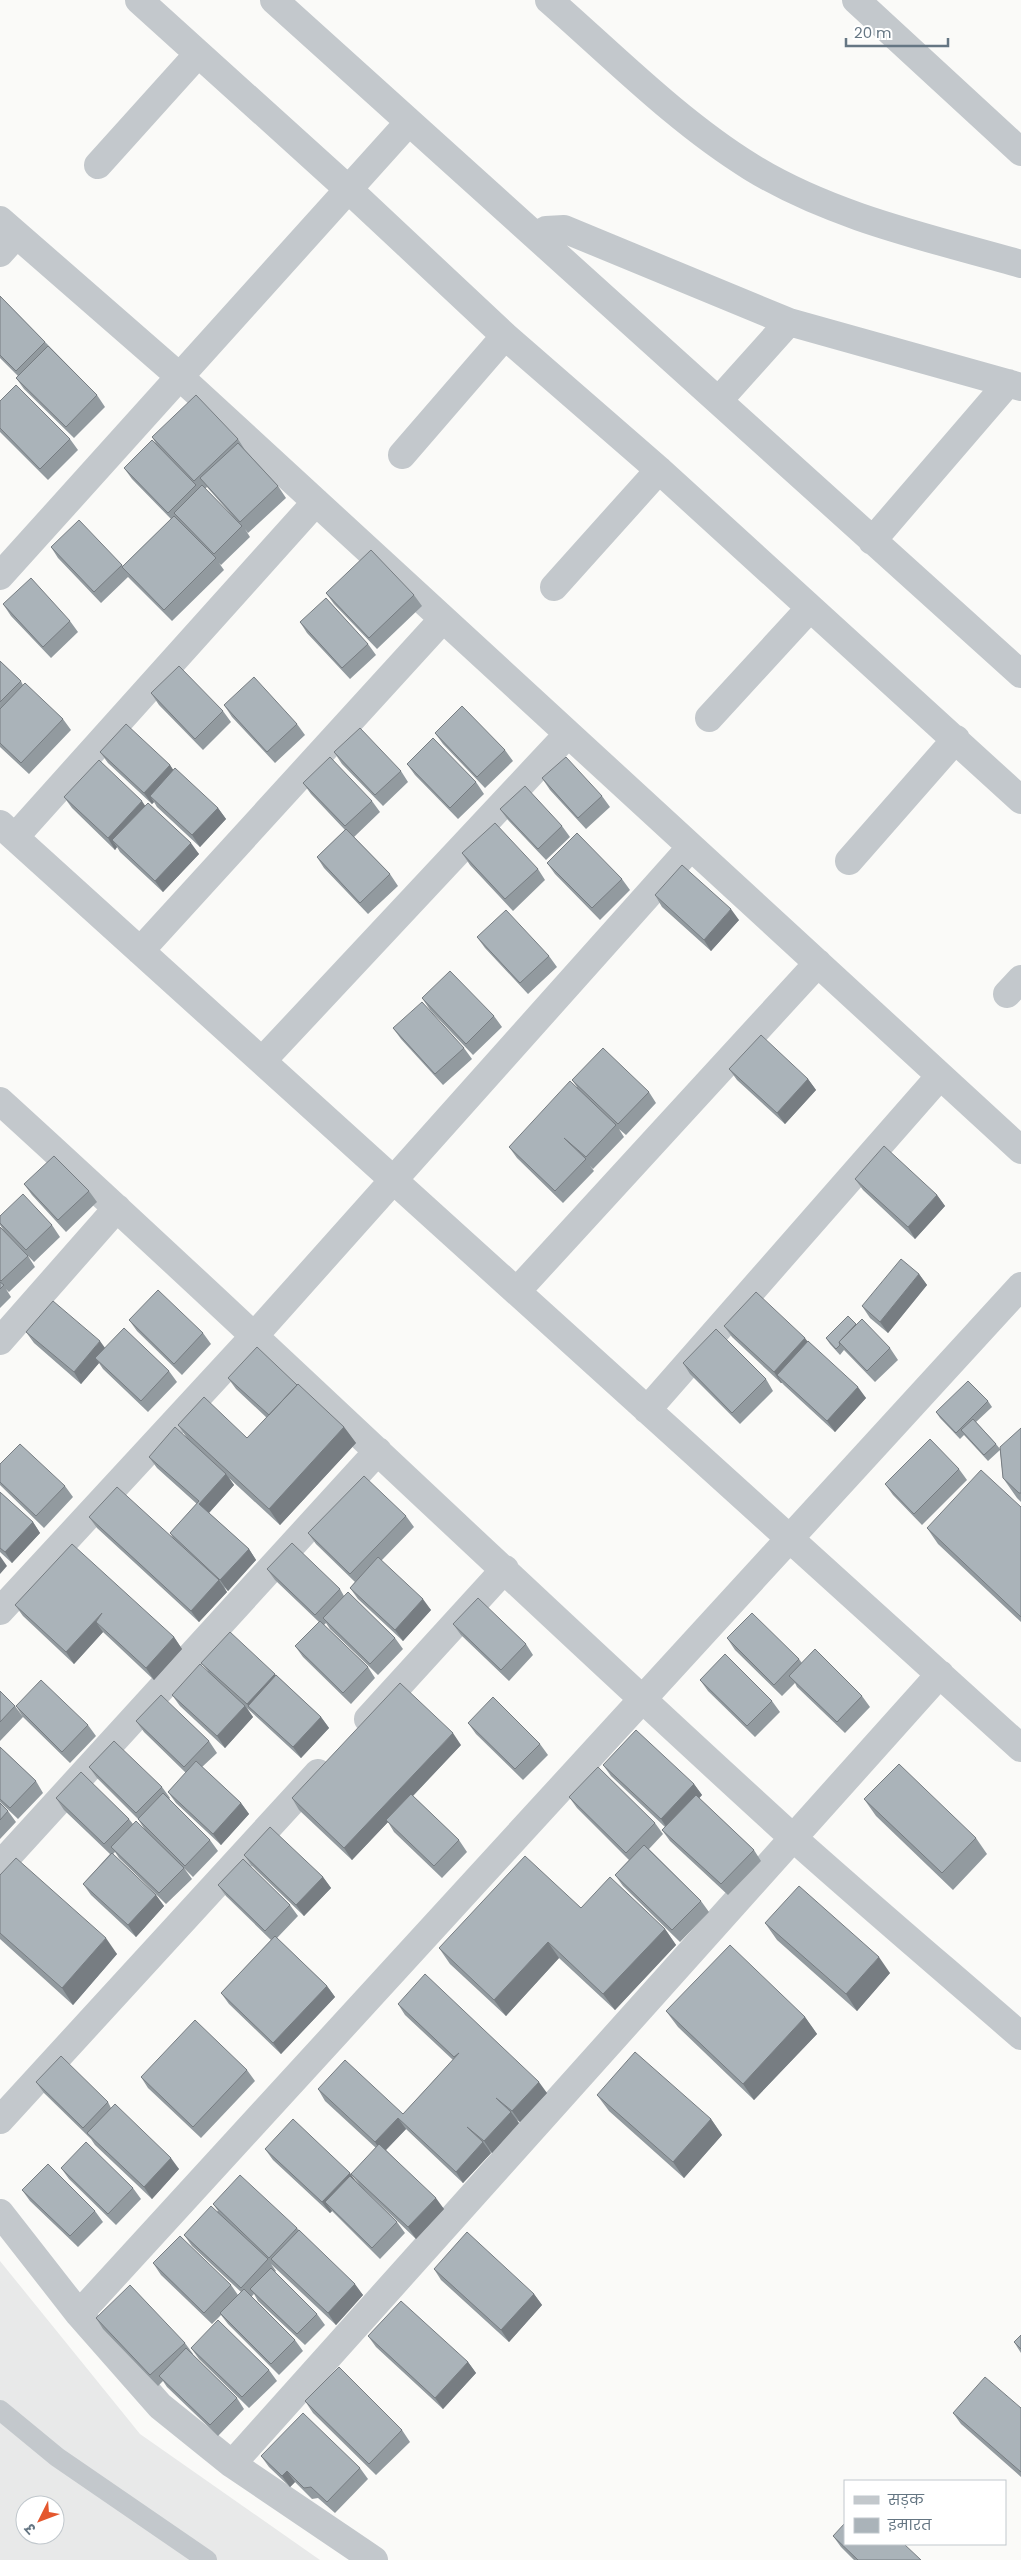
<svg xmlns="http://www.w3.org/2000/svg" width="1021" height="2560" font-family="Poppins,'Noto Sans Devanagari',sans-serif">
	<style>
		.built { fill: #e8e9e9; fill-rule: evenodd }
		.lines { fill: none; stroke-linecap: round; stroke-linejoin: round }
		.lane { stroke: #c3c8cc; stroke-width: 20 }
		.street { stroke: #c3c8cc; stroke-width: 28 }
		.wall { fill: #929a9f; fill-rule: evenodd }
		.shaded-wall { fill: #777d82 }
		.building { fill: #aab3b9; stroke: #777d82 }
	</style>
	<rect width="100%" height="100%" fill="#fafaf8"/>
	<path class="built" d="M0 2261 140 2434 320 2560H0ZM25 2505H55V2535H25Z"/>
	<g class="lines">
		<path class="lane" d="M0 2410 57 2457 207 2560"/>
		<path class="street" d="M139 0 348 189 505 336 659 470 1021 800
			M274 0 1021 674
			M549 0C613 56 678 122 751 167 832 217 930 238 1021 264
			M856 0 1021 152
			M98 165 198 54
			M0 220 180 377 1021 1150
			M536 236 546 230 564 229 789 322
			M0 253 16 235
			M719 400 789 322 1021 387
			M402 455 505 336
			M872 541 1008 383
			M0 576 409 122
			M554 587 659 470
			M709 718 810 608
			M0 824 1021 1748
			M15 837 316 502
			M849 861 956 739
			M140 951 443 619
			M1007 994 1021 979
			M262 1061 568 734
			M0 1101C266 1343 524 1593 790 1835 866 1903 944 1969 1021 2036
			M517 1291 818 963
			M0 1341 117 1208
			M647 1410 940 1076
			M0 1611 255 1335 690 848
			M368 1719 505 1569
			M0 1865 378 1451
			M0 2120 318 1773
			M0 2213 79 2314 160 2406 232 2464 374 2560
			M79 2314 1021 1286
			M232 2464 940 1674"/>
	</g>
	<path class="wall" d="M0 296 97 395 105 407 74 438 24 389 16 378 18 376 0 358Z
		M0 401 70 439 78 450 48 480 0 432Z
		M152 437 238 439 245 450 278 486 286 498 248 533 245 529 250 537 221 565 219 563 224 570 172 621 128 577 101 603 58 558 51 547 122 565 123 566 171 519 132 479 124 468 158 447ZM207 487 235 519 205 489Z
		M326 593 414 595 422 606 377 649 334 604Z
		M3 604 70 621 78 632 51 658 11 616Z
		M300 622 368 644 376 655 350 679 307 633Z
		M0 661 21 681 23 685 63 719 71 730 29 774 0 747Z
		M151 693 223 711 231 722 203 750 159 705Z
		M224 705 297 724 305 735 275 763 232 717Z
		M435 733 505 750 513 761 485 788 443 744Z
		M100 752 170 765 173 770 218 808 226 819 200 847 157 807 154 802 152 804 108 763Z
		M334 752 401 771 408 782 383 806 342 764Z
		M407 764 476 782 484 794 458 819 415 775Z
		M542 778 602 796 610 807 586 829 550 790Z
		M303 783 372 801 380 812 354 837 390 874 398 886 368 914 324 868 317 857 345 830 311 794Z
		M64 797 145 806 199 854 163 892 120 852 117 847 115 850 72 808Z
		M500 809 562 826 570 837 546 860 508 820Z
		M462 853 538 869 545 880 513 911 470 865Z
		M547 863 622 879 630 890 600 920 555 874Z
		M655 895 739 920 711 951 662 907Z
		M477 937 549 956 557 967 528 994 485 948Z
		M422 998 494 1016 502 1027 473 1055 430 1010Z
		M393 1028 464 1048 472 1059 443 1085 401 1039Z
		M729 1069 808 1079 816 1090 785 1124 737 1080Z
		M572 1080 649 1092 656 1103 626 1135 619 1129 624 1137 593 1169 590 1166 594 1171 563 1203 517 1158 509 1147 577 1087Z
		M855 1179 937 1195 945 1206 915 1239 863 1190Z
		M24 1184 89 1191 97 1202 66 1232 32 1195Z
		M0 1216 52 1225 60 1237 34 1262 4 1231 0 1225Z
		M0 1227 28 1256 35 1267 9 1292 6 1289 11 1297 0 1308Z
		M919 1274 927 1285 888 1333 870 1318 862 1306Z
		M129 1320 203 1333 211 1344 182 1375 137 1331Z
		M724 1326 808 1341 866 1398 835 1432 785 1386 782 1383H781L732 1337Z
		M26 1332 105 1348 169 1371 177 1382 148 1412 103 1369 99 1363 81 1384 34 1343Z
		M826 1338 890 1348 898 1360 875 1382 844 1350 840 1355 830 1344Z
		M683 1363 766 1379 773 1391 740 1424 690 1374Z
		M228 1378 297 1385 344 1427 356 1443 280 1525 229 1478 234 1485 209 1513 249 1549 256 1560 228 1591 224 1587 227 1592 199 1622 97 1528 89 1517 173 1538 170 1533 197 1504 157 1468 149 1457 187 1438 178 1425 247 1438 267 1418 236 1389Z
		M988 1401 992 1407 976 1422 996 1444 1000 1449 1021 1428V1502L1017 1498 1003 1478 1000 1450 988 1461 964 1435 960 1439 940 1418 936 1412Z
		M0 1464 65 1486 73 1497 44 1528 0 1485Z
		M959 1469 967 1480 922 1525 893 1495 885 1484Z
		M0 1492 33 1522 40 1533 12 1563 0 1552Z
		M1021 1507V1622L938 1544 927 1528Z
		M406 1516 414 1527 381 1561 431 1610 403 1641 358 1599 350 1588 355 1582 316 1544 308 1533Z
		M267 1569 340 1589 344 1596 395 1638 403 1649 378 1675 330 1629 326 1623 324 1625 368 1667 375 1678 351 1704 303 1657 295 1646 319 1622 275 1580Z
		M15 1605 174 1637 182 1649 154 1680 103 1632 74 1664 23 1616Z
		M453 1624 526 1644 533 1655 509 1681 461 1635Z
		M727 1638 799 1659 802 1663 862 1696 870 1707 845 1733 797 1687 795 1683 782 1696 735 1650Z
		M201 1663 276 1675 321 1717 329 1728 301 1758 247 1708 253 1717 225 1748 180 1706 172 1695 208 1671Z
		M700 1680 772 1701 780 1712 755 1737 708 1691Z
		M0 1691 15 1706 23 1717 0 1741Z
		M16 1706 88 1725 96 1736 70 1763 23 1717Z
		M136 1721 209 1741 217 1753 202 1767 241 1803 249 1814 221 1845 176 1803 168 1792 186 1773 144 1732Z
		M468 1723 540 1744 548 1755 523 1780 476 1734Z
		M461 1745 413 1796 459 1840 467 1852 442 1878 394 1832 388 1822 352 1860 299 1810 292 1798Z
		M0 1747 36 1781 43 1793 18 1819 0 1802Z
		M603 1765 694 1784 702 1795 699 1798 754 1850 761 1861 728 1895 670 1841 662 1830 665 1827 611 1776Z
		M89 1767 162 1787 170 1798 169 1799 210 1840 218 1851 193 1877 184 1868 192 1879 166 1904 119 1858 115 1852 113 1854 156 1895 164 1906 136 1937 91 1895 83 1884 110 1854 64 1810 56 1798 129 1819 133 1824 145 1830 138 1819 97 1778Z
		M569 1797 655 1823 663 1834 649 1849 701 1901 709 1912 680 1942 623 1886 615 1875 629 1860 577 1808Z
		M864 1799 976 1838 987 1854 953 1890 876 1816Z
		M0 1803 8 1811 16 1822 0 1839Z
		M244 1855 323 1877 331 1888 304 1916 252 1866Z
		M0 1875 117 1954 73 2005 0 1939Z
		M218 1885 290 1905 298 1916 277 1938 327 1986 335 1997 281 2054 229 2004 221 1993 271 1940 226 1896Z
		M581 1908 665 1929 676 1945 615 2010 559 1958 506 2016 450 1964 439 1948Z
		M765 1923 890 1973 857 2011 777 1940Z
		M398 2004 547 2093 520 2122 516 2120 519 2123 492 2153 488 2150 491 2153 463 2183 406 2129 386 2150 444 2209 416 2239 364 2189 397 2222 405 2233 380 2259 332 2211 330 2213 273 2160 265 2149 356 2181 359 2184 351 2174 376 2148 325 2101 318 2089 403 2114 453 2060 405 2015Z
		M666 2011 805 2017 817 2034 754 2100 678 2027Z
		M247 2070 255 2081 201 2138 148 2088 141 2077Z
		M36 2082 108 2102 111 2108 179 2169 152 2199 95 2145 91 2139 44 2093Z
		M597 2095 711 2119 722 2135 684 2178 609 2111Z
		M61 2168 133 2188 141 2199 116 2225 69 2179Z
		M22 2190 95 2211 103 2222 78 2247 30 2201Z
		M213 2204 297 2228 363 2295 336 2325 271 2264 276 2271 275 2272 317 2314 325 2325 305 2345 258 2301 254 2294 251 2297 295 2340 303 2351 279 2375 228 2324 221 2315 212 2324 161 2275 153 2263 231 2285 238 2295 241 2292 192 2246 184 2235 218 2211Z
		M434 2269 534 2294 542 2305 509 2342 441 2280Z
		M96 2318 185 2343 193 2354H192L237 2398 244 2409 218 2436 167 2387 163 2381 158 2386 103 2329Z
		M1021 2335V2353L1014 2342Z
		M368 2336 468 2362 476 2373 443 2409 376 2347Z
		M191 2348 269 2370 277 2381 249 2408 199 2359Z
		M305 2401 402 2430 410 2442 376 2475 313 2413Z
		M1021 2408V2477L961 2424 953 2413Z
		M261 2456 360 2468 368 2479 335 2513 318 2498 312 2499 295 2482 290 2487 269 2467Z
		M833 2536 921 2560H854L841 2547Z"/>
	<path class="shaded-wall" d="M170 765 178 777 150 796 154 802 152 804 144 793Z
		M142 801 150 813 112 840 117 847 115 850 108 838Z
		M218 808 226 819 200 847 192 835Z
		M191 843 199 854 163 892 155 881Z
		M731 909 739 920 711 951 704 940Z
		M808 1079 816 1090 785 1124 777 1113Z
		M937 1195 945 1206 915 1239 908 1227Z
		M919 1274 927 1285 888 1333 880 1322Z
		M805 1338 813 1349 777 1375 782 1383H781L774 1372Z
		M100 1341 108 1352 95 1358 99 1363 81 1384 74 1372Z
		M858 1387 866 1398 835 1432 827 1421Z
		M344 1427 356 1443 280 1525 269 1509Z
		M226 1474 234 1485 207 1515 199 1504Z
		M33 1522 40 1533 12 1563 5 1552Z
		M249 1549 256 1560 228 1591 220 1580Z
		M0 1556 7 1566 0 1574Z
		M219 1580 227 1592 199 1622 191 1611Z
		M423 1599 431 1610 403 1641 395 1630Z
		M102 1613 96 1622 103 1632 74 1664 66 1652Z
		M174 1637 182 1649 154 1680 146 1668Z
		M275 1674 283 1685 248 1706 255 1716 247 1704Z
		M245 1706 253 1717 225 1748 217 1736Z
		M321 1717 329 1728 301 1758 293 1747Z
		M453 1733 461 1745 352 1860 344 1848Z
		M694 1784 702 1795 669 1831 661 1819Z
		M241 1803 249 1814 221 1845 213 1834Z
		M323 1877 331 1888 304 1916 296 1905Z
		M156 1895 164 1906 136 1937 128 1925Z
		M665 1929 676 1945 615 2010 603 1994Z
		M106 1938 117 1954 73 2005 62 1988Z
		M548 1942 559 1958 506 2016 494 2000Z
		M879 1957 890 1973 857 2011 846 1994Z
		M327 1986 335 1997 281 2054 273 2043Z
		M805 2017 817 2034 754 2100 743 2084Z
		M539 2082 547 2093 520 2122 512 2111Z
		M511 2112 519 2123 492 2153 484 2141Z
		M398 2118 406 2129 382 2154 375 2142Z
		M711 2119 722 2135 684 2178 673 2162Z
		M483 2142 491 2153 463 2183 456 2172Z
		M171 2158 179 2169 152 2199 144 2187Z
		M350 2173 358 2184 325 2202 332 2211 330 2213 322 2202Z
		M436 2198 444 2209 416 2239 408 2227Z
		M355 2284 363 2295 336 2325 328 2313Z
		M534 2294 542 2305 509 2342 501 2330Z
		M468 2362 476 2373 443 2409 435 2398Z
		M287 2471 295 2482 290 2487 282 2476Z"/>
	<path class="building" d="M0 296 45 342 16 371 0 355Z
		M48 346 97 395 66 427 16 378Z
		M16 385 70 439 40 469 0 428V401Z
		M196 395 238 439 194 481 152 437Z
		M152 440 196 485 168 513 124 468Z
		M238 443 278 486 240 522 200 478Z
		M202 485 242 526 214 554 174 513Z
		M174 516 216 558 164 610 122 567Z
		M79 520 122 565 94 592 51 547Z
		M371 550 414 595 369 638 326 593Z
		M31 578 70 621 43 647 3 604Z
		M326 598 368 644 342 668 300 622Z
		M0 661 21 681 0 702Z
		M179 666 223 711 195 739 151 693Z
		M254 677 297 724 267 752 224 705Z
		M25 683 63 719 21 763 0 743V709Z
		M462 706 505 750 477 777 435 733Z
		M126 724 170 765 144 793 100 752Z
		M360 728 401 771 375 795 334 752Z
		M433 738 476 782 450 808 407 764Z
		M330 757 372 801 345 826 303 783Z
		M566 757 602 796 578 818 542 778Z
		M99 760 142 801 108 838 64 797Z
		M175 768 218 808 192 835 150 796Z
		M525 786 562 826 538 849 500 809Z
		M148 803 191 843 155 881 112 840Z
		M495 823 538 869 505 899 462 853Z
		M346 829 390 874 360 903 317 857Z
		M577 833 622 879 592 908 547 863Z
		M682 865 731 909 704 940 655 895Z
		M506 910 549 956 520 983 477 937Z
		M450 971 494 1016 466 1044 422 998Z
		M422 1002 464 1048 435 1074 393 1028Z
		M761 1035 808 1079 777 1113 729 1069Z
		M603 1048 649 1092 618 1124 572 1080Z
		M570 1081 616 1125 586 1157 564 1138 586 1159 555 1191 509 1147Z
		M884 1146 937 1195 908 1227 855 1179Z
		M54 1156 89 1191 58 1220 24 1184Z
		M23 1194 52 1225 26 1250 0 1223V1216Z
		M0 1227 28 1256 1 1281 0 1280Z
		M901 1259 919 1274 880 1322 862 1306Z
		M0 1282 4 1285 0 1289Z
		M158 1290 203 1333 174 1364 129 1320Z
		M756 1292 805 1338 774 1372 724 1326Z
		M53 1301 100 1341 74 1372 26 1332Z
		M848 1316 856 1324 839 1342 840 1345 836 1349 826 1338Z
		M862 1319 890 1348 867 1371 839 1342Z
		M124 1328 169 1371 141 1401 95 1358Z
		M716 1329 766 1379 732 1413 683 1363Z
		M808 1341 858 1387 827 1421 777 1375Z
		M257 1347 297 1385 269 1415 228 1378Z
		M968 1381 988 1401 956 1433 936 1412Z
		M298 1384 344 1427 269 1509 178 1425 204 1397 247 1438Z
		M973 1419 996 1444 984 1455 961 1430Z
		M175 1427 226 1474 199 1504 249 1549 220 1580 170 1533 199 1501 149 1457Z
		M1021 1428V1493H1019L1003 1478 1000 1447Z
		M930 1439 959 1469 914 1514 885 1484Z
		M20 1444 65 1486 36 1516 0 1482V1464Z
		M981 1470 1021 1507V1617L927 1528Z
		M364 1476 406 1516 350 1574 308 1533Z
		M117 1487 219 1580 191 1611 89 1517Z
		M0 1492 33 1522 5 1552 0 1548Z
		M292 1543 340 1589 315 1615 267 1569Z
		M72 1544 174 1637 146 1668 96 1622 102 1613 66 1652 15 1605Z
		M378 1557 423 1599 395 1630 350 1588Z
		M348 1592 395 1638 370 1664 323 1618Z
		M478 1598 526 1644 501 1670 453 1624Z
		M752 1613 799 1659 774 1685 727 1638Z
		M320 1621 368 1667 343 1693 295 1646Z
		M230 1632 275 1674 247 1704 201 1663Z
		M815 1649 862 1696 837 1722 789 1676Z
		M725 1654 772 1701 747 1726 700 1680Z
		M200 1664 245 1706 217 1736 172 1695Z
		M276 1675 321 1717 293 1747 248 1706Z
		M41 1680 88 1725 62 1752 16 1706Z
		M400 1683 453 1733 344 1848 292 1798Z
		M0 1691 15 1706 0 1722Z
		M161 1695 209 1741 184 1767 136 1721Z
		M493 1697 540 1744 515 1769 468 1723Z
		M636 1730 694 1784 661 1819 603 1765Z
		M114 1741 162 1787 136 1813 89 1767Z
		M0 1747 36 1781 10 1808 0 1799Z
		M196 1761 241 1803 213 1834 168 1792Z
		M899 1764 976 1838 942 1873 864 1799Z
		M598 1767 655 1823 626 1853 569 1797Z
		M81 1772 129 1819 104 1844 56 1798Z
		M163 1793 210 1840 185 1866 138 1819Z
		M411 1794 459 1840 434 1866 386 1820Z
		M696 1795 754 1850 721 1884 662 1830Z
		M0 1803 8 1811 0 1820Z
		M136 1821 184 1868 159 1893 111 1847Z
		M270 1827 323 1877 296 1905 244 1855Z
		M644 1845 701 1901 672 1930 615 1875Z
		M112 1853 156 1895 128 1925 83 1884Z
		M525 1856 581 1908 610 1877 665 1929 603 1994 548 1942 494 2000 439 1948Z
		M16 1858 106 1938 62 1988 0 1933V1875Z
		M243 1859 290 1905 265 1931 218 1885Z
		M799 1886 879 1957 846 1994 765 1923Z
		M275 1936 327 1986 273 2043 221 1993Z
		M730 1945 805 2017 743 2084 666 2011Z
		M425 1974 539 2082 512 2111 496 2098 511 2112 484 2141 467 2127 483 2142 456 2172 398 2118 375 2142 318 2089 345 2060 403 2114 427 2088 459 2053 454 2057 398 2004Z
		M195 2020 247 2070 193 2127 141 2077Z
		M635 2052 711 2119 673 2162 597 2095Z
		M61 2056 108 2102 83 2128 36 2082Z
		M115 2104 171 2158 144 2187 87 2133Z
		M293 2119 350 2173 322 2202 265 2149Z
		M86 2142 133 2188 108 2214 61 2168Z
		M379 2144 436 2198 408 2227 351 2174Z
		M48 2164 95 2211 70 2236 22 2190Z
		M240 2175 297 2228 269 2258 213 2204Z
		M350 2176 397 2222 372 2248 325 2202Z
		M211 2206 268 2259 241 2288 184 2235Z
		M299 2230 355 2284 328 2313 271 2259Z
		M467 2232 534 2294 501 2330 434 2269Z
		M180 2236 231 2285 204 2313 153 2263Z
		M271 2268 317 2314 297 2334 250 2289Z
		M130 2285 185 2343 150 2375 96 2318Z
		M244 2289 295 2340 271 2364 220 2313Z
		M401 2301 468 2362 435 2398 368 2336Z
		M218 2320 269 2370 242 2397 191 2348Z
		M1021 2335V2349L1014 2342Z
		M186 2348 237 2398 210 2425 159 2376Z
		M339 2367 402 2430 369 2464 305 2401Z
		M985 2377 1021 2408V2472L953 2413Z
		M303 2413 360 2468 327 2502 311 2487 304 2488 287 2471 282 2476 261 2456Z
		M845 2523V2544H904L921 2560H858L833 2536Z"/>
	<rect x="844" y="2480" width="162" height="65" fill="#ffffff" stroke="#c1c8cd"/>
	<rect x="854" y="2496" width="25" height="8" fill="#c3c8cc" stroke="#c1c8cd"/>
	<text x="888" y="2505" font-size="15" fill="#657683">सड़क</text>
	<rect x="854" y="2518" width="25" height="15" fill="#aab3b9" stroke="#c1c8cd"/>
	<text x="888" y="2530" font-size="15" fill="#657683">इमारत</text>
	<g transform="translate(40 2520) rotate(228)"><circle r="24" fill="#ffffff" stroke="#c1c8cd"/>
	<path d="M0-4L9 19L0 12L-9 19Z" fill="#e4572e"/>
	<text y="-8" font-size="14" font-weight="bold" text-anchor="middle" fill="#657683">उ</text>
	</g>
	<path d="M846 38v8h102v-8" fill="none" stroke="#657683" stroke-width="2.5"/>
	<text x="854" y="38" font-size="15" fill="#657683" stroke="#ffffff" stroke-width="4" paint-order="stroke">20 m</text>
</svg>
